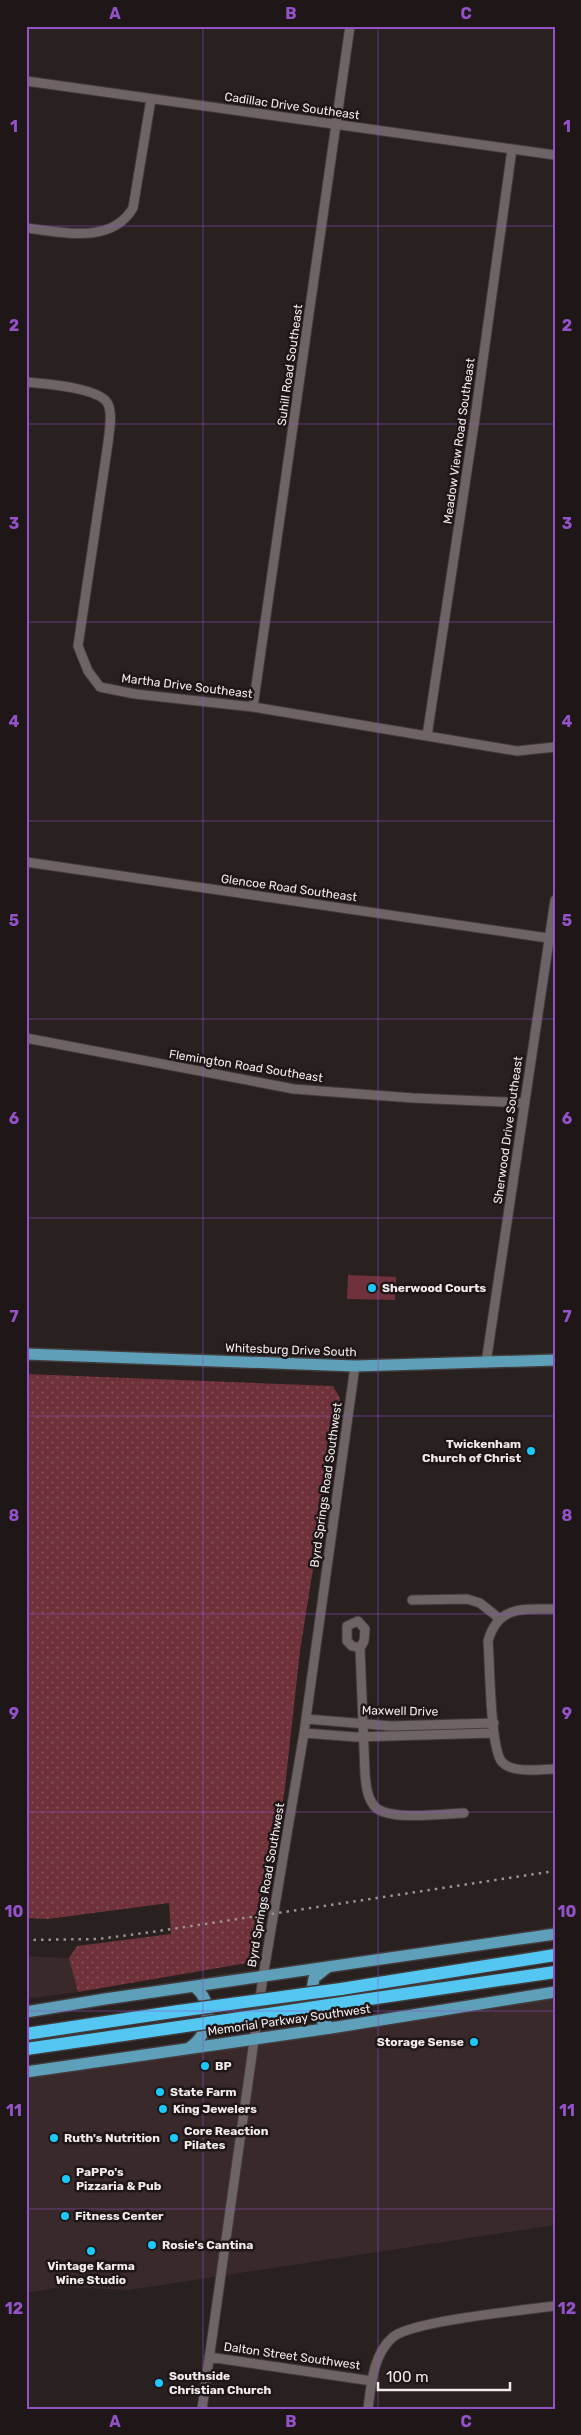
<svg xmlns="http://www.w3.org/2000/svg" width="581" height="2435" font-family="Rubik,sans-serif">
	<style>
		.built { fill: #39292a }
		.green { fill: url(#green-dots) }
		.pitch { fill: #70323a }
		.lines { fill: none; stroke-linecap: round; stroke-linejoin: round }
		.minor-casing { stroke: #423b3c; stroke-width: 11 }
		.major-casing { stroke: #423b3c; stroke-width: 14 }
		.highway-casing { stroke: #423b3c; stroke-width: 15 }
		.minor { stroke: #6f6465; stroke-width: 9 }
		.major { stroke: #5e9fb9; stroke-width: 11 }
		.highway { stroke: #53c7f1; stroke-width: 12 }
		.rail { stroke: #9a9293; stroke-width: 2.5; stroke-dasharray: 2.5 5; stroke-linecap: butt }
		.highway-bridge-casing { stroke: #423b3c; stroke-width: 15; stroke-linecap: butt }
		.highway-bridge { stroke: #53c7f1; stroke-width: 12 }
		.grid { fill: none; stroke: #9352c8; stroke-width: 1; stroke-opacity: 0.55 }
		.poi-dot { fill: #1bc9fc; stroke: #1f1717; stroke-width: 2 }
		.labels { text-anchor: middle; stroke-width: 5; stroke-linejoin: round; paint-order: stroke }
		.street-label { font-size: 12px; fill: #f2ebec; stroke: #1f1717 }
		.poi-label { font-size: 12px; font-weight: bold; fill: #f2ebec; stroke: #1f1717; text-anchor: start }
		.neatline { fill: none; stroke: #9352c8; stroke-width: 2 }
		.grid-label { font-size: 16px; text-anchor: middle; font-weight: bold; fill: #9352c8 }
	</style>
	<defs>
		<pattern id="green-dots" width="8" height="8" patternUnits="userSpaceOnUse" patternTransform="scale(1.25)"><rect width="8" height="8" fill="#70323a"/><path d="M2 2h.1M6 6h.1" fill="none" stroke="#855057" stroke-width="1.8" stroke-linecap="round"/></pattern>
	</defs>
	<rect width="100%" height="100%" fill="#292020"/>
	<path class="built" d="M26 1956 69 1958 78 1992 26 1999Z
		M555 1999V2225L129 2290 61 2287 26 2293V2077Z"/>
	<path class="green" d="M26 1374 333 1386 340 1398 300 1651 285 1787 268 1902 253 1962 78 1992 69 1958 77 1946 171 1934 169 1903 48 1919 26 1918Z"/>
	<path class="pitch" d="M348 1275 396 1277 395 1300 347 1299Z"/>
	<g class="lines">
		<defs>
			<path id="minor" d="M26 81 555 155
				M26 228C62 232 111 245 133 208L151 99
				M26 382C44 384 100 387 108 404 113 415 109 432 108 443L78 646 88 671 100 687 135 694 253 707 517 751 555 747
				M253 707 350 26
				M427 736 475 418 512 149
				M26 862 548 938
				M26 1038 294 1089 413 1098 524 1103
				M486 1363 555 900
				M412 1600 467 1599 480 1603 500 1619
				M555 1609C524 1609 498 1605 488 1641 490 1663 490 1749 502 1762 513 1774 541 1769 555 1769
				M358 1621 365 1629 364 1641 360 1648 352 1646 347 1641V1626Z
				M360 1648 365 1774C366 1785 367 1798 375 1807 389 1821 444 1814 464 1813
				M306 1719 391 1726 494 1723
				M304 1733 356 1737 493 1733
				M209 2357 372 2381
				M202 2409 263 1977 304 1733 355 1366
				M368 2409C371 2385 373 2354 393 2337 412 2321 524 2310 555 2306"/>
			<path id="major" d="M26 1354 355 1366 555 1360
				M328 1967 314 1978C310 1997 313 2018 331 2028
				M26 2012 105 1999 555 1934
				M189 2048C210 2034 215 2004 195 1987
				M26 2072 331 2028 555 1992"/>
			<path id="highway" d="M341 1989 555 1955
				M342 2003 555 1972
				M26 2034 179 2011
				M26 2049 179 2027"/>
		</defs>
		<use href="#minor" class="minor-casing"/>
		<use href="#major" class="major-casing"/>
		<use href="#highway" class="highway-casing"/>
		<use href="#minor" class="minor"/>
		<use href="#major" class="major"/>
		<use href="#highway" class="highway"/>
		<path class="rail" d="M26 1940 98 1939 152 1932 555 1871"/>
		<defs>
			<path id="highway-bridge" d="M179 2011 341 1989
				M179 2027 342 2003"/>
		</defs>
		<use href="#highway-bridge" class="highway-bridge-casing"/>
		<use href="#highway-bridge" class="highway-bridge"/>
	</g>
	<path class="grid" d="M203 26V2409M378 26V2409M26 226H555M26 424H555M26 622H555M26 821H555M26 1019H555M26 1218H555M26 1416H555M26 1614H555M26 1812H555M26 2011H555M26 2209H555"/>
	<g class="poi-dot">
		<circle cx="372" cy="1288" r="5"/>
		<circle cx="531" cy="1451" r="5"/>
		<circle cx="474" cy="2042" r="5"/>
		<circle cx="205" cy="2066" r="5"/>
		<circle cx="160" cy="2092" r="5"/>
		<circle cx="163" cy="2109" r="5"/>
		<circle cx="54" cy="2138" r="5"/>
		<circle cx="174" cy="2138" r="5"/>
		<circle cx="66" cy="2179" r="5"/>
		<circle cx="65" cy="2216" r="5"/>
		<circle cx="152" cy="2245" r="5"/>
		<circle cx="91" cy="2251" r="5"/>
		<circle cx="159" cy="2383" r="5"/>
	</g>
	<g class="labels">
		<g class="street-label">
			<text transform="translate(292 106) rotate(8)" y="4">Cadillac Drive Southeast</text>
			<text transform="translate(290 365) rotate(-82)" y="4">Suhill Road Southeast</text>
			<text transform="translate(459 441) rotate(-82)" y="4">Meadow View Road Southeast</text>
			<text transform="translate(187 686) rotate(7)" y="4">Martha Drive Southeast</text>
			<text transform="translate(289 888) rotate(8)" y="4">Glencoe Road Southeast</text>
			<text transform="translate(246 1066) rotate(9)" y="4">Flemington Road Southeast</text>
			<text transform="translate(508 1130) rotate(-82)" y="4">Sherwood Drive Southeast</text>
			<text transform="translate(291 1350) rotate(2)" y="4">Whitesburg Drive South</text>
			<text transform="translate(326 1485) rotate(-82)" y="4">Byrd Springs Road Southwest</text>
			<text transform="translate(400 1711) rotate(1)" y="4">Maxwell Drive</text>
			<text transform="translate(266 1885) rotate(-80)" y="4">Byrd Springs Road Southwest</text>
			<text transform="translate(289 2020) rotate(-8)" y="4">Memorial Parkway Southwest</text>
			<text transform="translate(292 2356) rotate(8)" y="4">Dalton Street Southwest</text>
		</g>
		<g class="poi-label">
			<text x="382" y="1292">Sherwood Courts</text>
			<text x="521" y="1448" text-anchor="end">Twickenham<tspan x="521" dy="14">Church of Christ</tspan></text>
			<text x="464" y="2046" text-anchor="end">Storage Sense</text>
			<text x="215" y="2070">BP</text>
			<text x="170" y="2096">State Farm</text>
			<text x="173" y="2113">King Jewelers</text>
			<text x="184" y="2135">Core Reaction<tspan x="184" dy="14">Pilates</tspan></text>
			<text x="64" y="2142">Ruth's Nutrition</text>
			<text x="76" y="2176">PaPPo's<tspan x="76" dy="14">Pizzaria &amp; Pub</tspan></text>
			<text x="75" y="2220">Fitness Center</text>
			<text x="162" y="2249">Rosie's Cantina</text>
			<text x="91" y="2270" text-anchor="middle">Vintage Karma<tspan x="91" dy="14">Wine Studio</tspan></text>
			<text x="169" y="2380">Southside<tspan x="169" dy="14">Christian Church</tspan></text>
		</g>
	</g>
	<rect width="581" height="2435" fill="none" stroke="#1f1717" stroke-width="55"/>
	<path d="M378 2382v8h132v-8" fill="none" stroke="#f2ebec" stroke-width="2.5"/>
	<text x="386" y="2382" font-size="15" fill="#f2ebec" stroke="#1f1717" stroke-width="4" paint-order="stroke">100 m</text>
	<rect x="28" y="28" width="526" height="2380" class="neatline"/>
	<g class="grid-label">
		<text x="115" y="19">A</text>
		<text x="291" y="19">B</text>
		<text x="466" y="19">C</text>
		<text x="14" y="132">1</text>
		<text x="567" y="132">1</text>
		<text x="14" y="331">2</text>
		<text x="567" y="331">2</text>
		<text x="14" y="529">3</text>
		<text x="567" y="529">3</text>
		<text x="14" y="727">4</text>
		<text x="567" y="727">4</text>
		<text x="14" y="926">5</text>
		<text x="567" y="926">5</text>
		<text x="14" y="1124">6</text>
		<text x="567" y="1124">6</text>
		<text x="14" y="1322">7</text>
		<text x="567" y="1322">7</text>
		<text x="14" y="1521">8</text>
		<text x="567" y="1521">8</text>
		<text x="14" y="1719">9</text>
		<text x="567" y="1719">9</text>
		<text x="14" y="1917">10</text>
		<text x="567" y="1917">10</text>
		<text x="14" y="2116">11</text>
		<text x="567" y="2116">11</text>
		<text x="14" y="2314">12</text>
		<text x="567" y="2314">12</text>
		<text x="115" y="2427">A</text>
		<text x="291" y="2427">B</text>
		<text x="466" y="2427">C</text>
	</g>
</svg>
